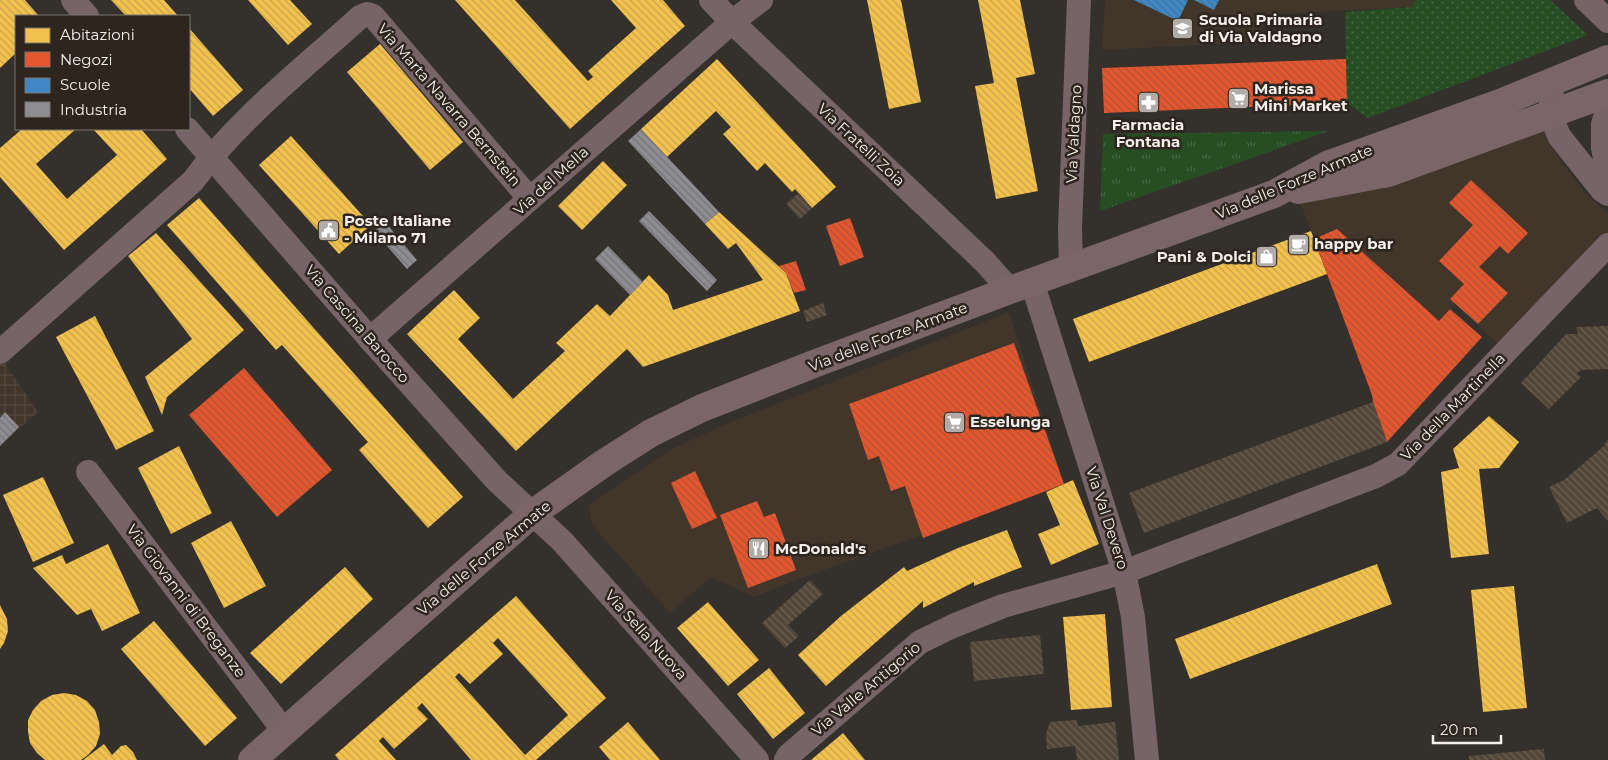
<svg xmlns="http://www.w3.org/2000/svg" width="1608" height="760" font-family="Montserrat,sans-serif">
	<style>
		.built { fill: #42352a }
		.industrial { fill: url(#industrial-grid) }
		.grass { fill: url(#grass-tufts) }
		.park { fill: url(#park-dots) }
		.homes { fill: url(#homes-back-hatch); fill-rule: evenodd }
		.shops { fill: url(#shops-back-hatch) }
		.schools { fill: url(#schools-back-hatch) }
		.industry { fill: url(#industry-back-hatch) }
		.building { fill: url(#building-back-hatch) }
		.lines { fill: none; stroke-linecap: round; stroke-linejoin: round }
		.street { stroke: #776468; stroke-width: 24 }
		.secondary { stroke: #7a6669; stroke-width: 28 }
		.labels { text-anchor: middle; stroke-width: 5; stroke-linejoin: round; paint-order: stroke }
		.poi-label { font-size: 15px; font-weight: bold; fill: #f4efea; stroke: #2d251e; text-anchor: start }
		.street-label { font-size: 15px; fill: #f4efea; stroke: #2d251e }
	</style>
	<defs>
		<pattern id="industrial-grid" width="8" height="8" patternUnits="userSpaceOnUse" patternTransform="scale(1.25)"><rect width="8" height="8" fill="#42352a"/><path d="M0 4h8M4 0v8" fill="none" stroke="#55493f"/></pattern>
		<pattern id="grass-tufts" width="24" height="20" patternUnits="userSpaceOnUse" patternTransform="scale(1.25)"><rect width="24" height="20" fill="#274d23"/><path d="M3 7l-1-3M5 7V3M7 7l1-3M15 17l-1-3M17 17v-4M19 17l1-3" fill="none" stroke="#476743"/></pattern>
		<pattern id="park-dots" width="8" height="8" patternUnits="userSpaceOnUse" patternTransform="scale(1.25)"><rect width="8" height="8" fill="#274d23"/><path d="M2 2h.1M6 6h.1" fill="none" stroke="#476743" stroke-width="1.8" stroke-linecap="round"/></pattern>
		<pattern id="homes-back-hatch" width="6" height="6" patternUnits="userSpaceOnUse" patternTransform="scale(1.25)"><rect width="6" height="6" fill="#f2c14e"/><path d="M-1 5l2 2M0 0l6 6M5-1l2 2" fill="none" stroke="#c8a34c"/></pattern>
		<pattern id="shops-back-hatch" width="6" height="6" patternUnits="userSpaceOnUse" patternTransform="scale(1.25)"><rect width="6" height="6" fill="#e4572e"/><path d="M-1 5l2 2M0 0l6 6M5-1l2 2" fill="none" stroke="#ae5236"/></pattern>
		<pattern id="schools-back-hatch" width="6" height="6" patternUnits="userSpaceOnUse" patternTransform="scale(1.25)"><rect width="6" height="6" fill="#3f88c5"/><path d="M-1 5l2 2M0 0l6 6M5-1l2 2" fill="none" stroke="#427299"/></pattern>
		<pattern id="industry-back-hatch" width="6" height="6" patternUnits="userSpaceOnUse" patternTransform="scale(1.25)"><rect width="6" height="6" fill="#8d8d92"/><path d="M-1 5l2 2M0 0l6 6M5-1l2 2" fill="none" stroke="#757577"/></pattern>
		<pattern id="building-back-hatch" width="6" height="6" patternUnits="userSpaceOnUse" patternTransform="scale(1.25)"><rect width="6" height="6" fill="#524638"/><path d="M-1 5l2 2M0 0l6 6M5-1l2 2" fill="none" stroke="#6c6155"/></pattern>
	</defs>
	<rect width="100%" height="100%" fill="#34302c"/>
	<path class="built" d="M1105 0H1415L1411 7 1263 15 1262 42 1102 50Z
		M1536 111 1548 142 1564 165 1586 194 1608 213V233L1501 347 1455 303 1372 395 1298 196Z
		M1009 312 1064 484 805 577 754 597 711 577 670 613 592 525 589 505 668 451 721 426Z"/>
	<path class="industrial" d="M0 356 38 412 0 446Z"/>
	<path class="grass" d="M1329 131 1100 211 1103 134Z"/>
	<path class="park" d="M1415 0H1550L1587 34 1586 36 1368 118 1347 103 1345 12 1411 7Z"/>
	<path class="homes" d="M0 0H25L39 16H16V53L0 68Z
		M111 0H164L178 16H126Z
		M248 0H290L312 24 288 45Z
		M455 0H515L588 81 593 77 588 71 636 28 611 0H663L685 26 570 129Z
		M867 0H901L921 102 889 109Z
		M978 0H1020L1035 74 1016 78 1038 191 996 199 975 86 994 83Z
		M189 28 243 90 213 116 189 88Z
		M380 44 463 142 430 170 347 72Z
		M717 59 836 187 812 208 795 189 792 192 765 163 757 171 723 134 731 127 716 111 667 157 641 129Z
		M22 129H76L36 164 67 199 117 155 93 129H141L167 159 64 250 0 177V148Z
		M291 136 371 225 339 254 259 165Z
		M603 161 627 185 582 230 558 206Z
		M199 198 463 497 428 528 359 450 368 442 282 345 276 350 167 225Z
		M719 212 786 273 800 311 643 367 627 349 516 451 407 334 454 290 480 318 458 339 513 399 565 351 556 343 597 304 610 316 649 275 668 295 673 310 763 280 736 243 728 249 705 224Z
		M1311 231 1327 274 1089 362 1073 319Z
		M156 233 244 330 167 397 162 415 145 377 192 339 128 256Z
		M95 316 154 431 116 450 56 337Z
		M1489 416 1519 442 1499 468 1479 469 1489 554 1451 558 1441 472 1459 468 1453 449Z
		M179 446 212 513 171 534 138 468Z
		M43 477 74 543 33 562 3 495Z
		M1073 480 1099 544 1051 565 1038 534 1060 525 1046 492Z
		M231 521 266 586 224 608 191 543Z
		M1007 530 1022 567 974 586V582L923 608V601L826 686 798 655 841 616 904 567 907 571 958 548Z
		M108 544 140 613 102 631 91 609 77 615 33 568 62 555 66 564Z
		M1377 564 1392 604 1190 679 1175 639Z
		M345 567 373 599 281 684 250 653Z
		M1514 586 1527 708 1483 712 1471 590Z
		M516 596 606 698 536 760H471L422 703 417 708 428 719 394 749 383 737 379 741 396 760H339L335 755ZM498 638 568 715 525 755 455 677 459 673 470 684 503 654 493 643Z
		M708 602 759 660 728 686 677 628Z
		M0 605 7 619 8 631 4 643 0 649Z
		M1105 614 1112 707 1071 710 1063 617Z
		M154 621 237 718 205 746 121 649Z
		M769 668 805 713 773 739 737 694Z
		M64 693 76 695 87 701 95 710 99 722 100 734 96 746 88 755 81 760H45L37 753 30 743 28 732V720L33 710 41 701 52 695Z
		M628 722 660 760H610L599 747Z
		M843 733 865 760H811Z
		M104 744 112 755 121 746 126 745 133 752 137 760H83Z"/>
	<path class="shops" d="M1346 59 1347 103 1104 113 1102 68Z
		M1471 180 1528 233 1508 254 1500 246 1479 267 1508 293 1478 324 1450 299 1464 284 1439 261 1473 225 1449 203Z
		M850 218 864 257 840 266 826 226Z
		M1337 229 1439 321 1450 309 1482 337 1387 442 1373 402 1372 395 1314 239Z
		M796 261 806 290 794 293 786 273 779 266Z
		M1014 343 1064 484 923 538 905 486 891 491 879 456 868 460 849 404Z
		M244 368 332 470 277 517 189 415Z
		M695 471 717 518 692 529 671 483Z
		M757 501 764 517 775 513 796 570 748 588 720 515Z"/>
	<path class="schools" d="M1134 0H1188L1178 21Z
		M1194 0H1219L1214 10Z"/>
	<path class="industry" d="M641 129 719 212 705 224 628 141Z
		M649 211 717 280 707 291 639 221Z
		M385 222 417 260 407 269 374 231Z
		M608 246 643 282 630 295 595 259Z
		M5 412 19 427 0 446V418Z"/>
	<path class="building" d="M799 193 812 208 800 219 786 204Z
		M823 303 827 315 807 322 803 311Z
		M1608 326V369L1581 370 1577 373 1581 377 1549 409 1521 383 1566 334H1578L1576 327Z
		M1373 402 1387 442 1144 533 1129 493Z
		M1608 439V521L1597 508 1567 523 1549 487 1564 480 1604 446Z
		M810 580 823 594 788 625 799 636 785 648 762 623Z
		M1040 635 1044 674 974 681 970 642Z
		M1077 720 1078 726 1115 722 1119 760H1077L1075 746 1047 749 1046 734 1050 722Z
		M1544 749 1545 760H1469V756Z"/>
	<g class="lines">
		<path class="street" d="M73 0 87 16
			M711 0 732 22 985 262 1010 290
			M1586 0 1608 21
			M1552 96 1550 113 1559 136 1602 190 1608 194
			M1608 108 1603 124V148L1608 173
			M187 129 370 339 497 481 562 541 757 760
			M1071 269 1070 227 1079 0
			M1032 282 1124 572 1133 617 1147 760
			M370 339 732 22 761 0
			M0 352 193 181C239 118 303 69 360 17L367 14 373 16 530 199
			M88 472 284 731
			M786 760 789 755 920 642 953 626 1003 606 1124 572 1376 476 1398 464 1608 245"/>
		<path class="secondary" d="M1298 190 1388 173 1608 93
			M252 760 532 514 604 463 651 433 702 408 819 362 1010 290 1274 194 1327 165 1500 103 1608 59"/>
	</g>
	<defs>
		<symbol id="school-square" viewBox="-11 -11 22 22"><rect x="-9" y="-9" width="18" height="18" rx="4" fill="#b1aca8" stroke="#2d251e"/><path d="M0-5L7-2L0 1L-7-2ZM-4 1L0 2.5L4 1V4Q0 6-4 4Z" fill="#fff"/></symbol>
		<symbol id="supermarket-square" viewBox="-11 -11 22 22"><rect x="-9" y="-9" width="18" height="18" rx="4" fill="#b1aca8" stroke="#2d251e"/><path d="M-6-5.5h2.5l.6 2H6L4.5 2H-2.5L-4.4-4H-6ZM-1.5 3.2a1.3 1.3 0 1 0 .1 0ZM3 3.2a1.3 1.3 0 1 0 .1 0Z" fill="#fff"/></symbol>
		<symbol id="pharmacy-square" viewBox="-11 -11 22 22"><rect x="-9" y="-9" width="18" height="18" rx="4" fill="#b1aca8" stroke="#2d251e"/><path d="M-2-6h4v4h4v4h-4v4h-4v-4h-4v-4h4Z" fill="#fff"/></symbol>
		<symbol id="civic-square" viewBox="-11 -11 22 22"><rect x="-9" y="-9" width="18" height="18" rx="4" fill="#b1aca8" stroke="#2d251e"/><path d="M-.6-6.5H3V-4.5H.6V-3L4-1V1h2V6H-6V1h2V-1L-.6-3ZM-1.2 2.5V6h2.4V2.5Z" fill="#fff"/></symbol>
		<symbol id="cafe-square" viewBox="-11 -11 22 22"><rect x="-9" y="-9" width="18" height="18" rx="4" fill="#b1aca8" stroke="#2d251e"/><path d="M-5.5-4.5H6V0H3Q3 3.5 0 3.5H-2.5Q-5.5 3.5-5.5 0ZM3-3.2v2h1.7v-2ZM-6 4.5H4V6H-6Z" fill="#fff"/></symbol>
		<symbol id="shop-square" viewBox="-11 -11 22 22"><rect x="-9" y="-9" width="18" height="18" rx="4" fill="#b1aca8" stroke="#2d251e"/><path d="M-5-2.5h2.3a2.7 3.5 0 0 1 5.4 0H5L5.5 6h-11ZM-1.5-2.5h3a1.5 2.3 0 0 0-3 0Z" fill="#fff"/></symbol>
		<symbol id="restaurant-square" viewBox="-11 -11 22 22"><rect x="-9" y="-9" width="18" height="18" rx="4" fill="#b1aca8" stroke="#2d251e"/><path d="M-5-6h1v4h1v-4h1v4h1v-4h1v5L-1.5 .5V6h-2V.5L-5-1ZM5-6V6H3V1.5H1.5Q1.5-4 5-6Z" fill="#fff"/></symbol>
	</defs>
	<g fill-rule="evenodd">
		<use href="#school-square" x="1170" y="16" width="25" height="25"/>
		<use href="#supermarket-square" x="1226" y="86" width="25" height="25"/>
		<use href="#pharmacy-square" x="1136" y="90" width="25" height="25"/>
		<use href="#civic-square" x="316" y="218" width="25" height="25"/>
		<use href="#cafe-square" x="1286" y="232" width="25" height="25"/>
		<use href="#shop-square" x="1254" y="244" width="25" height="25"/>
		<use href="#supermarket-square" x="942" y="410" width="25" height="25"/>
		<use href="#restaurant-square" x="746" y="536" width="25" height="25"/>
	</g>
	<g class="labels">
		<g class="poi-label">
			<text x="1199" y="25">Scuola Primaria<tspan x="1199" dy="17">di Via Valdagno</tspan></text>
			<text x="1254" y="94">Marissa<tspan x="1254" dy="17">Mini Market</tspan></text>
			<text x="1148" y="130" text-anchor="middle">Farmacia<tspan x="1148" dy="17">Fontana</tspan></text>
			<text x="344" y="226">Poste Italiane<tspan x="344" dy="17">- Milano 71</tspan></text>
			<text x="1314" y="249">happy bar</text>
			<text x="1251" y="262" text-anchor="end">Pani &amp; Dolci</text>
			<text x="970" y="427">Esselunga</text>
			<text x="775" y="554">McDonald's</text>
		</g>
		<g class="street-label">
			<text transform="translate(449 105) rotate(49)" y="5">Via Marta Navarra Bernstein</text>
			<text transform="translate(1074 134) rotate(-87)" y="5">Via Valdagno</text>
			<text transform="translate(861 145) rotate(43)" y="5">Via Fratelli Zoia</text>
			<text transform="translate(551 181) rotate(-42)" y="5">Via del Mella</text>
			<text transform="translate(1294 182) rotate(-23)" y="5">Via delle Forze Armate</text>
			<text transform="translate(357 324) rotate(49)" y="5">Via Cascina Barocco</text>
			<text transform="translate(888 337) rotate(-21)" y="5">Via delle Forze Armate</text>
			<text transform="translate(1453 407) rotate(-46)" y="5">Via della Martinella</text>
			<text transform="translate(1107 518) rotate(72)" y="5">Via Val Devero</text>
			<text transform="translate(484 558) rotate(-40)" y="5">Via delle Forze Armate</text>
			<text transform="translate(186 601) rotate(53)" y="5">Via Giovanni di Breganze</text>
			<text transform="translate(646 635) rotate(48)" y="5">Via Sella Nuova</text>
			<text transform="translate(866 689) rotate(-40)" y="5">Via Valle Antigorio</text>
		</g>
	</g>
	<rect x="15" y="15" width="175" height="115" fill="#2d251e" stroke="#7d7670"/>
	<rect x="25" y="28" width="25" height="15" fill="#f2c14e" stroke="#7d7670"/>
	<text x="60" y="40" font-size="15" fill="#f4efea">Abitazioni</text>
	<rect x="25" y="52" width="25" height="15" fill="#e4572e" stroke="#7d7670"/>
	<text x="60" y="65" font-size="15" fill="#f4efea">Negozi</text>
	<rect x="25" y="78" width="25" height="15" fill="#3f88c5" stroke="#7d7670"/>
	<text x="60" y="90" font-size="15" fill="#f4efea">Scuole</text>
	<rect x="25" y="102" width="25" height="15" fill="#8d8d92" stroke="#7d7670"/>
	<text x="60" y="115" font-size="15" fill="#f4efea">Industria</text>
	<path d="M1433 735v8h68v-8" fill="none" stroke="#f4efea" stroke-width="2.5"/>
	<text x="1440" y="735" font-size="15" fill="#f4efea" stroke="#2d251e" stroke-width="4" paint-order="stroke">20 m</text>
</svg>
